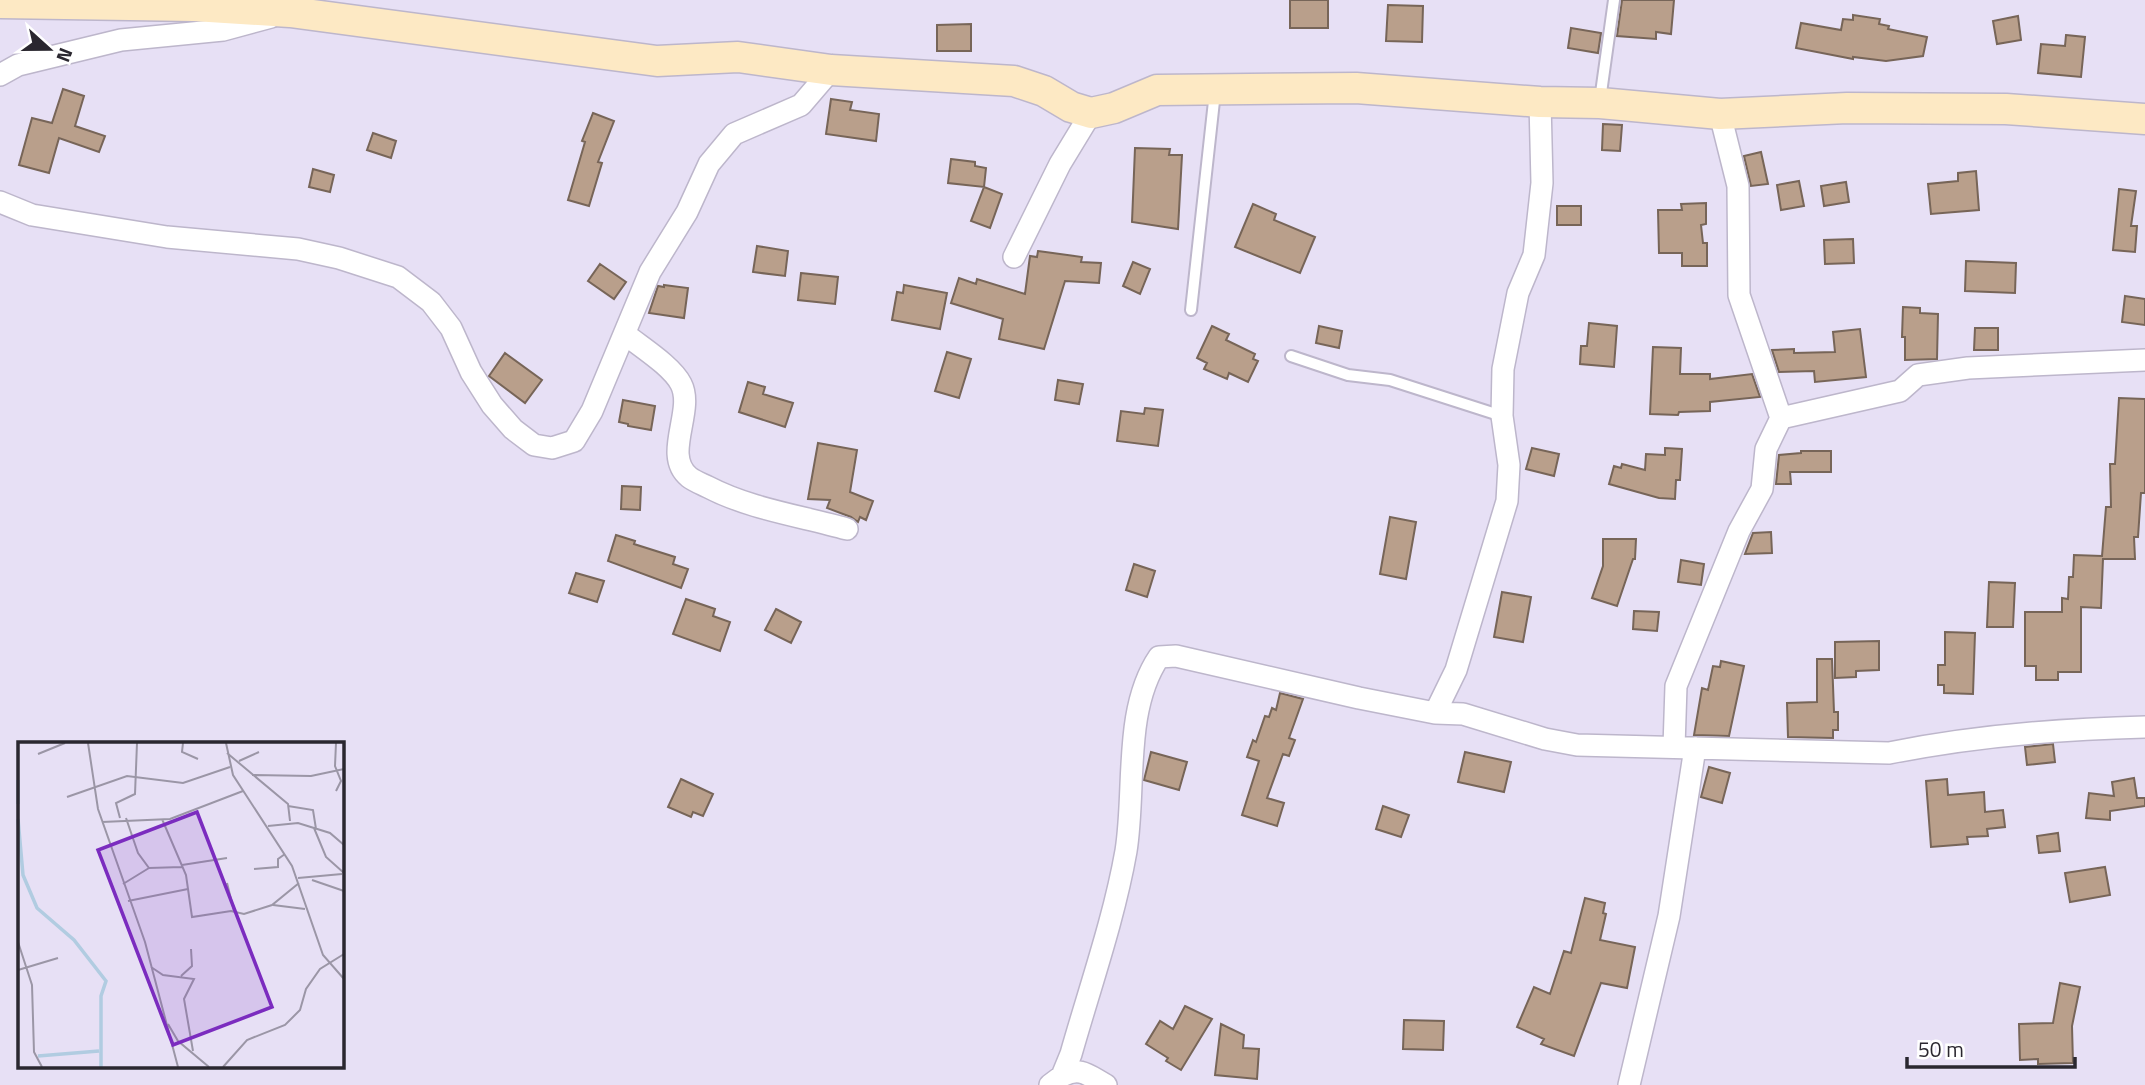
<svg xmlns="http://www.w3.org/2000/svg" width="2145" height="1085" font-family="'Titillium Web',sans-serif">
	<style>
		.building { fill: #b99f8b; stroke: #776558; stroke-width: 2 }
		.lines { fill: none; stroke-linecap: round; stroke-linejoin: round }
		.lane-casing { stroke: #bdb6cb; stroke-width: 14 }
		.street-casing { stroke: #bdb6cb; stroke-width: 24 }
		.secondary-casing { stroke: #bdb6cb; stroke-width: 33 }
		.lane { stroke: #fff; stroke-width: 10 }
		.street { stroke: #fff; stroke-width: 21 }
		.secondary { stroke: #fde9c4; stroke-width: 30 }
		.inset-river { fill: none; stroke: #b1cce1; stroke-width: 3.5 }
		.inset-road { fill: none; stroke: #9b96a6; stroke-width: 2 }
		.view { fill: #7b2cbf; fill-opacity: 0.15; stroke: #7b2cbf; stroke-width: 3.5 }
		.inset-edge { fill: none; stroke: #2a272f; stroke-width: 3.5 }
	</style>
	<rect width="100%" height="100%" fill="#e7e0f5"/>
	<path class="building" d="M1290 0H1328V28H1290Z
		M1622 0H1674L1671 34 1656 32V39L1617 36Z
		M1388 5 1423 6 1422 42 1386 41Z
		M1853 15 1880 19 1879 24 1889 26 1888 29 1927 37 1923 56 1886 61 1853 57V59L1796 48 1801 23 1841 30 1843 19 1853 20Z
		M2018 16 2021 40 1997 44 1993 21Z
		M971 24V51H937V25Z
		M1571 28 1601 33 1598 53 1568 48Z
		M2066 35 2085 37 2081 77 2038 73 2041 44 2065 46Z
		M63 89 84 96 75 126 105 136 99 152 59 138 49 173 19 165 32 118 52 123Z
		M831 99 852 102 850 110 879 114 876 141 826 134Z
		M593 113 614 121 598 162 602 163 589 206 568 200 585 142 582 141Z
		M1603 124 1622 125 1620 151 1602 150Z
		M373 133 396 141 391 158 367 150Z
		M1135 148 1170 149 1169 155H1182L1178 229 1132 222Z
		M1761 152 1768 184 1751 186 1744 156Z
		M951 159 975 162V166L986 168 984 187 948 183Z
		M313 169 334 175 330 192 309 187Z
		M1976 171 1979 210 1931 214 1928 184 1958 181V173Z
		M1799 181 1804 206 1781 210 1777 185Z
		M1846 182 1849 202 1824 206 1821 186Z
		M984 187 1002 194 990 228 971 221Z
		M2119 189 2136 191 2131 226H2137L2135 252 2113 250Z
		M1706 203V224L1701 225 1703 243H1707V266H1682V253H1659L1658 210H1682L1681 204Z
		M1253 204 1276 214 1274 220 1315 237 1300 273 1235 247Z
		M1557 206H1581V225H1557Z
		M1853 239 1854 263 1825 264 1824 240Z
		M757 246 788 251 785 276 753 272Z
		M1038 251 1082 257 1081 262 1101 263 1099 283 1065 281 1044 349 999 339 1003 319 951 303 959 278 976 284 977 279 1025 294 1030 256 1037 257Z
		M1966 261 2016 263 2015 293 1965 291Z
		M1133 262 1150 269 1140 294 1123 286Z
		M600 264 626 282 614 299 588 281Z
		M801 273 838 277 835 304 798 300Z
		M664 285 688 288 684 318 649 313 658 286 664 287Z
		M904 285 947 293 940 329 892 320 897 292 903 293Z
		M2125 296 2145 299V325L2122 322Z
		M1903 307 1920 308V313L1938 314 1937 359 1905 360V337H1902Z
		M1589 323 1617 326 1614 367 1580 364 1581 346H1587Z
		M1212 326 1229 334 1226 340 1255 354 1253 359 1258 361 1248 382 1229 373 1227 379 1204 369 1207 363 1197 358Z
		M1319 326 1342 331 1339 348 1316 343Z
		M1975 328H1998V350H1974Z
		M1860 329 1866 377 1815 382 1814 371 1779 372 1772 350 1794 349V353L1835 352 1833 332Z
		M1653 347 1681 348 1680 374H1710V379L1752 374 1760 397 1710 402V411L1679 412 1678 415 1650 414Z
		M947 352 971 359 959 398 935 391Z
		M505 353 542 380 525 403 489 376Z
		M1058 380 1083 384 1079 404 1055 400Z
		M748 382 765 387 763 394 793 403 785 427 739 412Z
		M2119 398 2145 399V493H2141L2138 537H2134L2135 559H2103L2101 608 2081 607V672H2058V680H2036V666H2025V612H2062V598L2068 599 2069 577H2073L2074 555 2102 556 2106 507H2111L2110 464H2115Z
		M623 400 655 406 651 430 628 426V424L619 422Z
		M1145 408 1163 410 1158 446 1117 441 1121 411 1144 414Z
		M818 443 857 450 850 492 873 501 866 520 860 517 858 522 851 517 827 508 830 500 808 499Z
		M1532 448 1559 454 1554 476 1526 469Z
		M1665 448 1682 449 1680 480H1676L1675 499 1659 498 1609 484 1614 466 1621 468 1622 464 1645 470 1646 454 1665 455Z
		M1801 451H1831V472H1790L1791 484H1776L1779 455 1801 453Z
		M622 486 641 487 640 510 621 509Z
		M1390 517 1416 522 1406 579 1380 574Z
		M1771 532 1772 553 1745 554 1753 533Z
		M616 535 635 541 634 544 675 557 673 564 688 569 681 588 608 561Z
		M1603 539H1636L1635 559H1633L1617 606 1592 598 1603 566Z
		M1681 560 1704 564 1701 585 1678 582Z
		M1134 564 1155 571 1147 597 1126 590Z
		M576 573 604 581 597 602 569 593Z
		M1989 582 2015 583 2013 627H1987Z
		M1502 592 1531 597 1523 642 1494 637Z
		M686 599 715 609 713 616 730 622 720 651 673 634Z
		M776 609 801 622 791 643 765 630Z
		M1634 611 1659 612 1657 631 1633 629Z
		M1945 632 1975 633 1973 694 1944 693V685H1938V665H1945Z
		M1879 641V670L1856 671V677L1835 678V642Z
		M1817 659H1832L1834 712H1838V730H1833V738L1788 737 1787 703 1817 702Z
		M1721 661 1744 666 1729 736 1694 735 1702 688 1708 690 1713 666 1720 667Z
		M1280 693 1303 699 1289 738 1295 740 1289 756 1283 754 1267 798 1284 803 1277 826 1242 815 1259 761 1247 757 1253 740 1256 742 1265 716 1269 717 1272 708 1276 710Z
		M2053 744 2055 762 2027 765 2025 747Z
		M1151 752 1187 762 1179 790 1144 780Z
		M1465 752 1511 762 1504 792 1458 782Z
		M1709 767 1730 773 1722 803 1701 797Z
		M2134 778 2137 798H2145V806L2110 811V820L2086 818 2089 793 2114 796 2112 782Z
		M681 779 713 794 703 816 693 812 691 817 668 807Z
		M1947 779 1948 795 1984 792 1985 812 2003 810 2005 827 1987 829 1988 836 1967 837 1968 844 1931 847 1926 781Z
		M1383 806 1409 815 1401 837 1376 829Z
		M2058 833 2060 851 2039 853 2037 836Z
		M2105 867 2110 895 2070 902 2065 873Z
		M1585 898 1605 903 1603 913 1606 914 1600 940 1635 947 1627 988 1601 983 1574 1056 1541 1044 1544 1039 1517 1027 1534 987 1550 994 1564 951 1571 953Z
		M2060 983 2080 987 2072 1026 2073 1063 2038 1064V1059L2020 1060 2019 1024 2053 1023Z
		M1185 1006 1212 1019 1181 1070 1166 1061 1168 1058 1146 1044 1160 1021 1173 1029Z
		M1404 1020 1444 1021 1443 1050 1403 1049Z
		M1221 1024 1244 1035 1243 1048 1259 1049 1257 1079 1215 1075Z"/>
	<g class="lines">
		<defs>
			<path id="lane" d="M1600 100 1614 0
				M1191 310 1215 92
				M1291 356 1348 375 1390 380 1502 416"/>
			<path id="street" d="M0 75 18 65 121 40 223 30 271 17
				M1720 114 1738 186 1739 295 1781 418
				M0 202 32 215 167 237 298 249 339 258 398 277 431 302 451 328 471 372 492 405 513 429 534 445 552 448 574 441 592 411 650 272 687 212 709 164 734 134 801 105 831 70
				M1014 257 1060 164 1091 113
				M625 334C641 347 672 366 681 384 695 411 662 455 689 477 694 481 702 484 708 487 750 509 801 516 847 529
				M1435 713 1456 670 1507 501 1509 465 1502 416 1503 369 1518 293 1534 255 1542 183 1540 102
				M1674 747 1676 686 1739 531 1762 489 1766 449 1781 418 1900 391 1918 375 1968 368 2145 360
				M1062 1076C1081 1066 1089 1076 1106 1085
				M1050 1085 1062 1076 1071 1054C1090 987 1114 919 1126 851 1136 789 1123 710 1159 657L1176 656 1359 698 1435 713 1463 714 1545 739 1577 745 1889 753C1973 736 2059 729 2145 727
				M1629 1085 1669 916 1695 748"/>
			<path id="secondary" d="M0 3 194 6 290 12 657 61 738 57 831 70 1014 81 1044 91 1071 107 1091 113 1114 108 1157 90 1356 88 1540 102 1600 103 1720 114 1847 108 2006 109 2145 119"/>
		</defs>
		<use href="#lane" class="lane-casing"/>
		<use href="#street" class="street-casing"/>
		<use href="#secondary" class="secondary-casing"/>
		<use href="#lane" class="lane"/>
		<use href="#street" class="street"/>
		<use href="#secondary" class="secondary"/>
	</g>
	<g transform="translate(18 742)">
		<rect width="326" height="326" fill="#e7e0f5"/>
		<path class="inset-river" d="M0 38V62M0 77 5 133 19 166 56 198 88 239 83 254V325M20 314 81 309"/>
		<path class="inset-road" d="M70 1 80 67 127 200 160 325M165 1 164 10 180 17M208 1 215 33 274 124 305 213 326 237M318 1 317 24 323 39 318 49M209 11 270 62 272 79M20 12 47 1M221 19 241 10M234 33 293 34 326 27M49 55 109 34 165 41 212 25M270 64 295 68 298 87M102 76 98 61 117 52 119 1M108 76 120 111 131 126 164 125M144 77 168 133 174 175 213 169 226 172 254 163 281 141M84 80 152 77 225 49M250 84 280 81 312 91 326 103M296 86 308 115 326 131M164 123 209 116M236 127 260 125V117L267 112M280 136 324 132M294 138 326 149M209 141 216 169M105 142 131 126M110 159 170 147M255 163 287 167M0 200 14 243 16 310 24 325M133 225 145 233 176 237 166 257 175 309M0 228 40 216M163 234 174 224 173 207M150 282 160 299 191 325M205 325 229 298 267 283 282 268 288 247 302 227 326 212"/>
		<path class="view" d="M179 70 254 265 155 303 80 108Z"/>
		<rect width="326" height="326" class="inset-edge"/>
	</g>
	<g transform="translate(49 49) rotate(111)" stroke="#ffffff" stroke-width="5" paint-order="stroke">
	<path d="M0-5L12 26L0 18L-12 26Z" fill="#2a272f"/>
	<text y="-10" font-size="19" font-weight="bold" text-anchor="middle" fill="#2a272f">N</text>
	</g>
	<path d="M1907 1057v10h168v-10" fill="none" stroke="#2a272f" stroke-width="3.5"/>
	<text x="1918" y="1057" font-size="21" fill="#2a272f" stroke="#ffffff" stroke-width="5" paint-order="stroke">50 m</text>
</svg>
